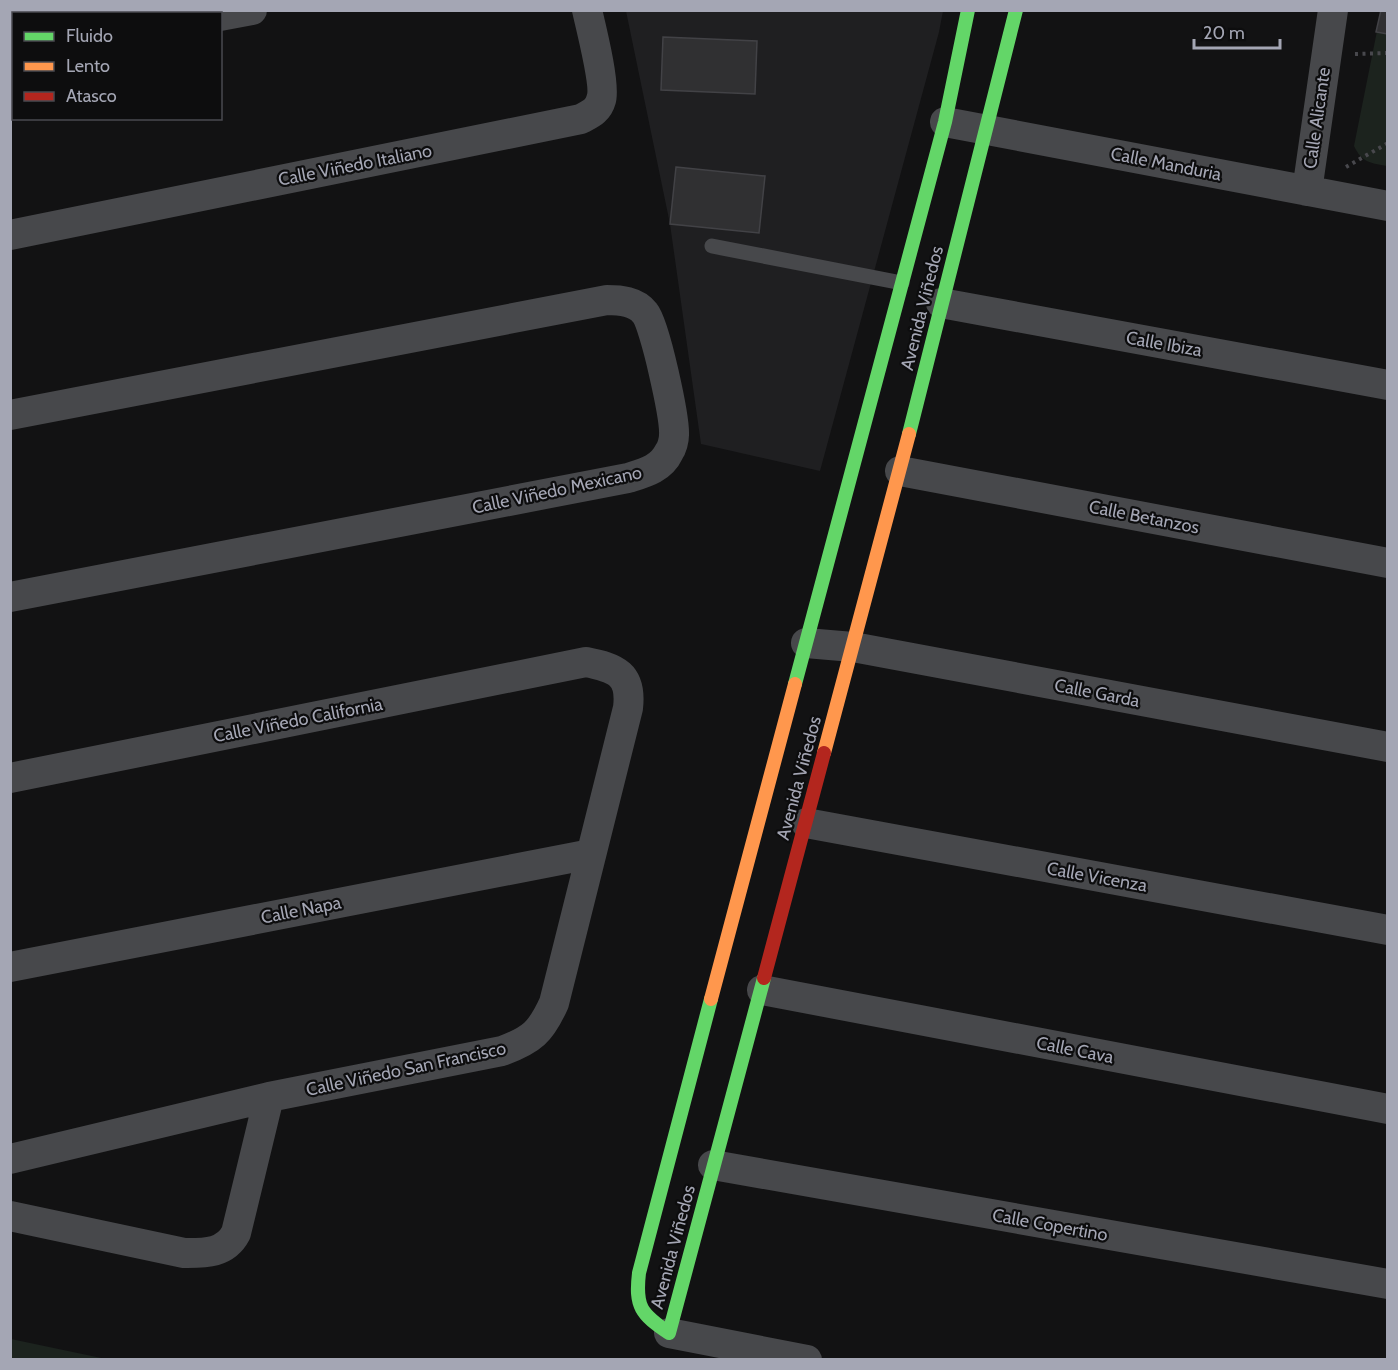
<svg xmlns="http://www.w3.org/2000/svg" width="1398" height="1370" font-family="Cabin,sans-serif">
	<style>
		.built { fill: #1f1f21 }
		.green { fill: #1c231e }
		.building { fill: #303032; stroke: #424246; stroke-width: 1.5 }
		.lines { fill: none; stroke-linecap: round; stroke-linejoin: round }
		.path { stroke: #48484d; stroke-width: 4; stroke-dasharray: 3 4.5; stroke-linecap: butt }
		.lane { stroke: #47484b; stroke-width: 15 }
		.street { stroke: #47484b; stroke-width: 30 }
		.fast { stroke: #63d668; stroke-width: 14 }
		.slow { stroke: #ff974d; stroke-width: 14 }
		.jam { stroke: #b3261e; stroke-width: 14 }
		.labels { text-anchor: middle; stroke-width: 4.5; stroke-linejoin: round; paint-order: stroke }
		.street-label { font-size: 18px; fill: #a4a6b4; stroke: #0d0d0e }
	</style>
	<rect width="100%" height="100%" fill="#121213"/>
	<path class="built" d="M626 11H943L939 32 820 471 701 444 670 224Z"/>
	<path class="green" d="M1381 11H1387V166C1371 163 1362 163 1354 146Z
		M11 1339 106 1359H11Z"/>
	<path class="building" d="M1381 10H1388V34L1376 32Z
		M663 37 757 41 755 94 661 90Z
		M676 167 765 176 759 233 670 224Z"/>
	<g class="lines">
		<path class="path" d="M1355 54 1388 53
			M1346 167 1388 143"/>
		<path class="lane" d="M712 246 902 283"/>
		<path class="street" d="M220 16 252 10
			M10 57 14 56
			M945 122 1388 206
			M1307 191 1333 10
			M10 235 581 119C590 114 598 111 601 100 606 87 591 27 587 10
			M941 303 1388 385
			M10 415 607 300C620 300 636 301 645 313 655 325 675 418 674 435 674 440 672 448 669 452 661 469 644 473 628 478L10 597
			M900 471 1388 563
			M806 643 853 647 1388 747
			M10 778 586 662C616 668 632 674 628 708L554 1003C541 1032 532 1040 502 1051L269 1097 10 1159
			M806 823 1388 930
			M10 967 591 854
			M762 990 1388 1109
			M713 1165 1388 1284
			M10 1216 184 1253C204 1253 225 1254 236 1233L269 1097
			M669 1333 807 1360"/>
		<path class="fast" d="M909 434 1016 10
			M795 684 945 122 968 10
			M711 999 639 1273C635 1307 641 1314 669 1333L764 978"/>
		<path class="slow" d="M824 753 909 434
			M711 999 795 684"/>
		<path class="jam" d="M764 978 824 753"/>
	</g>
	<g class="labels">
		<g class="street-label">
			<text transform="translate(1317 118) rotate(-82)" y="6">Calle Alicante</text>
			<text transform="translate(1166 164) rotate(11)" y="6">Calle Manduria</text>
			<text transform="translate(355 165) rotate(-11)" y="6">Calle Viñedo Italiano</text>
			<text transform="translate(922 308) rotate(-76)" y="6">Avenida Viñedos</text>
			<text transform="translate(1164 344) rotate(10)" y="6">Calle Ibiza</text>
			<text transform="translate(557 490) rotate(-12)" y="6">Calle Viñedo Mexicano</text>
			<text transform="translate(1144 517) rotate(11)" y="6">Calle Betanzos</text>
			<text transform="translate(1097 693) rotate(11)" y="6">Calle Garda</text>
			<text transform="translate(298 720) rotate(-11)" y="6">Calle Viñedo California</text>
			<text transform="translate(799 778) rotate(-75)" y="6">Avenida Viñedos</text>
			<text transform="translate(1097 877) rotate(10)" y="6">Calle Vicenza</text>
			<text transform="translate(301 910) rotate(-11)" y="6">Calle Napa</text>
			<text transform="translate(1075 1050) rotate(11)" y="6">Calle Cava</text>
			<text transform="translate(406 1069) rotate(-12)" y="6">Calle Viñedo San Francisco</text>
			<text transform="translate(1050 1225) rotate(10)" y="6">Calle Copertino</text>
			<text transform="translate(673 1247) rotate(-75)" y="6">Avenida Viñedos</text>
		</g>
	</g>
	<rect width="1398" height="1370" fill="none" stroke="#a4a6b4" stroke-width="24"/>
	<rect x="12" y="12" width="210" height="108" fill="#0d0d0e" stroke="#494a50" stroke-width="1.5"/>
	<rect x="24" y="32" width="30" height="9" fill="#63d668" stroke="#494a50" stroke-width="1.5"/>
	<text x="66" y="42" font-size="18" fill="#a4a6b4">Fluido</text>
	<rect x="24" y="62" width="30" height="9" fill="#ff974d" stroke="#494a50" stroke-width="1.5"/>
	<text x="66" y="72" font-size="18" fill="#a4a6b4">Lento</text>
	<rect x="24" y="92" width="30" height="9" fill="#b3261e" stroke="#494a50" stroke-width="1.5"/>
	<text x="66" y="102" font-size="18" fill="#a4a6b4">Atasco</text>
	<path d="M1194 39v9h86v-9" fill="none" stroke="#a4a6b4" stroke-width="3"/>
	<text x="1203" y="39" font-size="18" fill="#a4a6b4" stroke="#0d0d0e" stroke-width="4.5" paint-order="stroke">20 m</text>
</svg>
